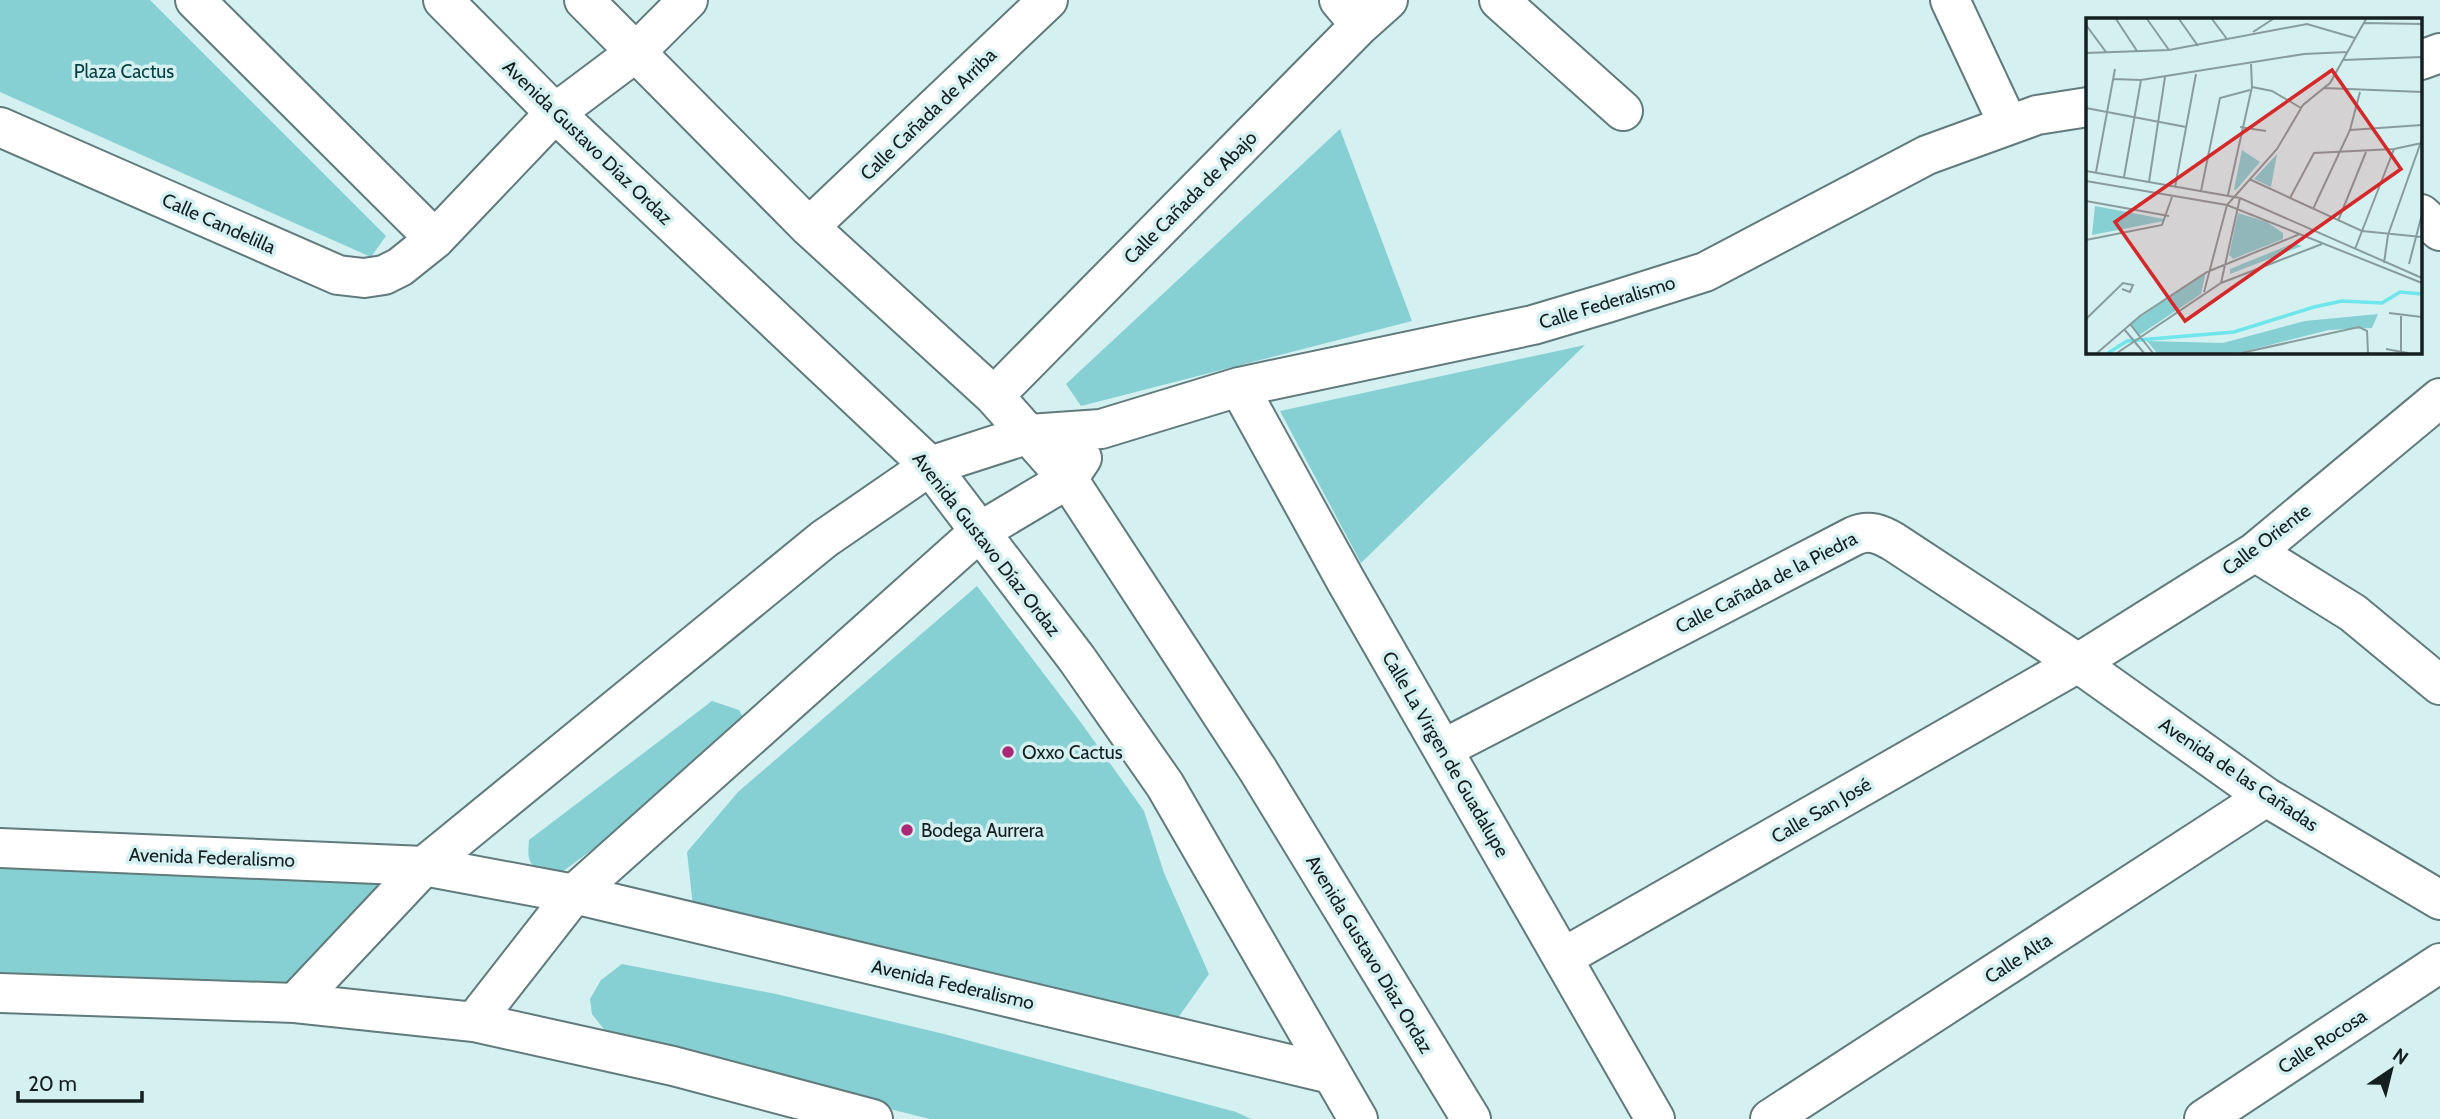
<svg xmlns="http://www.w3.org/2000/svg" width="2440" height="1119" font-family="Cabin,sans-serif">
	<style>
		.green { fill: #86d0d4 }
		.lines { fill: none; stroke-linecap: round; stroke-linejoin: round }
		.minor-casing { stroke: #617a7b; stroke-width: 42 }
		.minor { stroke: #fff; stroke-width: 38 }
		.poi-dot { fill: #ab2874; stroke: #d4f0f1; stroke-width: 2.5 }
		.labels { text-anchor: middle; stroke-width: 7; stroke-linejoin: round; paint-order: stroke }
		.park-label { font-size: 19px; fill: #043f42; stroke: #d4f0f1 }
		.street-label { font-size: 19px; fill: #151f20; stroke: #d4f0f1 }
		.poi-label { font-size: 19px; fill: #151f20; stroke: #d4f0f1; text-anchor: start }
		.inset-river { fill: none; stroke: #6fe5ec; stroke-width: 3.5 }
		.inset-road { fill: none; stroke: #889c9d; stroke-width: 2 }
		.view { fill: #d62828; fill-opacity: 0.15; stroke: #d62828; stroke-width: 3.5 }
		.inset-edge { fill: none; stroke: #151f20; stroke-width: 3.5 }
	</style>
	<rect width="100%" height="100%" fill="#d4f0f1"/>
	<path class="green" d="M0 0H150L386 236 371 257 0 92Z
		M1340 129 1412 321 1081 406 1066 384Z
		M1585 345 1361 563 1280 411Z
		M977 586 1082 724 1144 811 1164 873 1209 974 1175 1022 693 906 687 852 738 792Z
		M712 701 739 710 744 719 612 835 562 872 550 877C529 863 527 865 529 840Z
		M0 850 422 867 308 988 0 994Z
		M622 964 776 994 944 1034 1236 1112 1251 1119H930L651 1050 610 1037 592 1014 590 999 601 980Z"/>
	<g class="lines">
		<defs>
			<path id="minor" d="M195 0 435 239
				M443 0 555 113 930 466 1077 659 1165 785 1358 1119
				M584 0 809 227 994 396 1068 479 1258 770 1471 1119
				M1339 0 1360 25
				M1499 0 1623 111
				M1950 0 2008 124
				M2421 60 2440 53
				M0 127 338 275 364 278 384 275 400 267 435 239 555 113 635 53 688 0
				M2421 214 2440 231
				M809 227 1048 0
				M1239 387 1346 581 1655 1119
				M994 396 1360 25 1388 0
				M2255 552 2353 613 2440 685
				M1443 749 1854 536C1869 529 1880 534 1894 542L2078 663 2266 797 2440 900
				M0 848 424 866 574 894 1331 1074
				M1564 957 2078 663 2255 552 2440 398
				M0 993 295 1003 474 1022 673 1066 873 1119
				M295 1003 424 866 824 539 930 466 1029 434 1101 429 1239 387 1533 325 1607 303 1705 272 1927 155 2037 115 2088 107
				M474 1022 574 894 979 532 1068 479 1082 458
				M1770 1119 2266 797
				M2204 1119 2440 963"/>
		</defs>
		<use href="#minor" class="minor-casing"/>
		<use href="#minor" class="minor"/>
	</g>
	<g class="poi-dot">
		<circle cx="1008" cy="752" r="7"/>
		<circle cx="907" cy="830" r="7"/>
	</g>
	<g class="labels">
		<g class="park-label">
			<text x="124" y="78">Plaza Cactus</text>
		</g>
		<g class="street-label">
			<text transform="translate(928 114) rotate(-44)" y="7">Calle Cañada de Arriba</text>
			<text transform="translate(588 142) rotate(44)" y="7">Avenida Gustavo Díaz Ordaz</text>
			<text transform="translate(1190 197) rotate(-45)" y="7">Calle Cañada de Abajo</text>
			<text transform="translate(219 223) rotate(24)" y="7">Calle Candelilla</text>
			<text transform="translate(1607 302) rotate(-17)" y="7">Calle Federalismo</text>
			<text transform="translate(2266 539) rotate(-37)" y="7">Calle Oriente</text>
			<text transform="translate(987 544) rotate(52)" y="7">Avenida Gustavo Díaz Ordaz</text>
			<text transform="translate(1766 582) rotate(-27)" y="7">Calle Cañada de la Piedra</text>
			<text transform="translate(1446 754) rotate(60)" y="7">Calle La Virgen de Guadalupe</text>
			<text transform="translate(2239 774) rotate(34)" y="7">Avenida de las Cañadas</text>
			<text transform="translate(1821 810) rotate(-30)" y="7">Calle San José</text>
			<text transform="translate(212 857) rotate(2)" y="7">Avenida Federalismo</text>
			<text transform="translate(1370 954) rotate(59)" y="7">Avenida Gustavo Díaz Ordaz</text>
			<text transform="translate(2018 958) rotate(-33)" y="7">Calle Alta</text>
			<text transform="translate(953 984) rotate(13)" y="7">Avenida Federalismo</text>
			<text transform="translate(2322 1041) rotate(-33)" y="7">Calle Rocosa</text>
		</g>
		<g class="poi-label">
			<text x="1022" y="759">Oxxo Cactus</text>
			<text x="921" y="837">Bodega Aurrera</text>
		</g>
	</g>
	<g transform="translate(2086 18)">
		<rect width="336" height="336" fill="#d4f0f1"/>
		<path d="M156 132 174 144 150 172 148 171ZM191 136 185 169 168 161ZM9 188 78 201V203L6 217ZM152 195 181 204 197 215V221L147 241 143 237ZM208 225 216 228 144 256V251ZM120 254 115 276 52 318 44 306ZM292 296 286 310 243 312 152 335H71L61 323 137 325 219 303Z" fill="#86d0d4"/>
		<path class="inset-river" d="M22 335 41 323 148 314 228 289 256 283 296 285 314 274 336 276"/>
		<path class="inset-road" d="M30 1 51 33M61 1 83 32M93 1 112 28M126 1 141 21M277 5 336 6M0 7 20 34M167 14 187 1M0 35 83 32 221 6 269 20M257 42 336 39M28 61 55 62 218 36 261 34M166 69 186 73 215 90M238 70 336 74M0 90 100 109M154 109 180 113M264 112 336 107M0 153 154 180 336 260M10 154 29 51M38 159 55 62M163 161 276 213 336 219M0 163 141 187 336 265M63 164 79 59M89 169 110 56M115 173 134 80 164 72M142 177 166 69 165 46M204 180 228 135 308 131 336 125M0 183 83 198M227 191 264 112 274 74M252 203 280 134M0 222 76 207 86 179M269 231 308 131M298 245 302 217 336 121M323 246 336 196M135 265 154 180M118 274 141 187 191 131 217 87 244 65 280 1M303 295 336 299M0 301 37 265 47 267 44 274 36 271M44 306 67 335M38 311 58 335M300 331 322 335M11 335 54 298 121 254 214 216M31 335 135 265 236 226M155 335 273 309 281 313 282 335M315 335V296"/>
		<path class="view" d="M246 52 315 151 99 303 29 204Z"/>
		<rect width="336" height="336" class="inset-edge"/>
	</g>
	<g transform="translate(2391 1070) rotate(35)" stroke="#d4f0f1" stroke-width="5" paint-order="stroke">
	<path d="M0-5L12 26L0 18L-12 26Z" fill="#151f20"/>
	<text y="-10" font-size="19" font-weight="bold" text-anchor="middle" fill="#151f20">N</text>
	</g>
	<path d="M18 1091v10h124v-10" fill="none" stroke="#151f20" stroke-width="3.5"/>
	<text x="28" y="1091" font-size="21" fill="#151f20" stroke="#d4f0f1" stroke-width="5" paint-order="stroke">20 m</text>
</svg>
